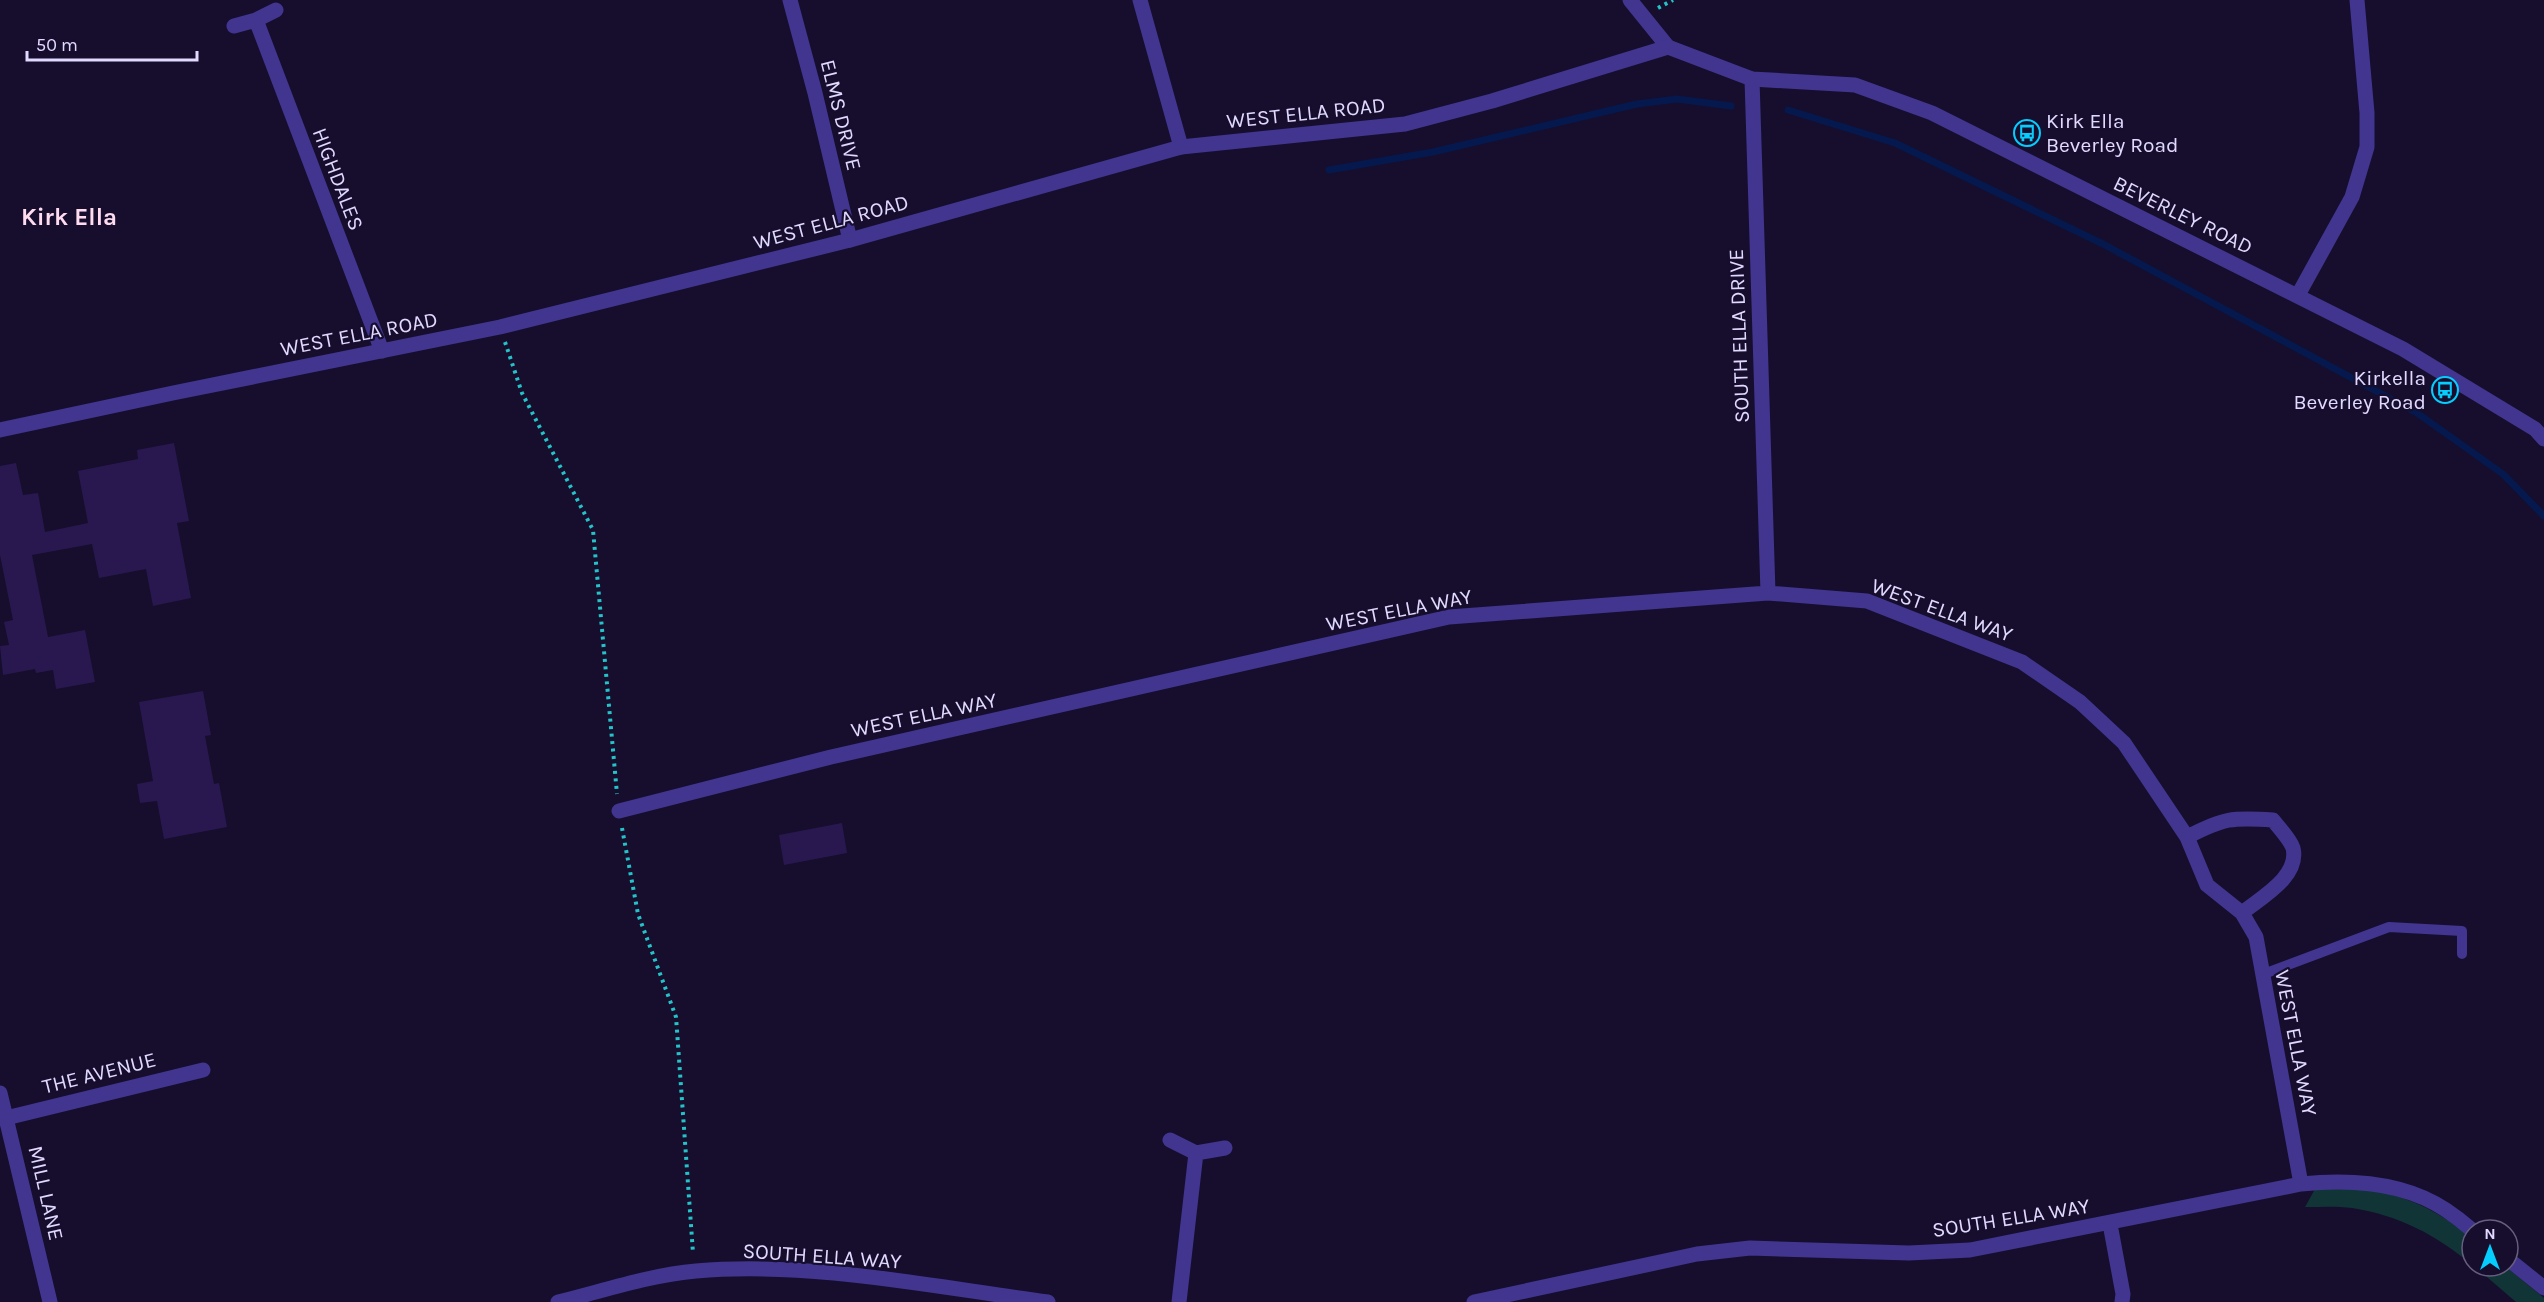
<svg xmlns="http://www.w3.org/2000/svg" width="2544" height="1302" font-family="Karla,sans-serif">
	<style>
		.green { fill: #113437 }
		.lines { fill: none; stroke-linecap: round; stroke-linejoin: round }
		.stream { stroke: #05194e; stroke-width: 7 }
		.building { fill: #29184f }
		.path { stroke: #24c3c9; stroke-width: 4; stroke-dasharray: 3 4.5; stroke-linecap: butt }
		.service { stroke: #413590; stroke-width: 10 }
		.minor { stroke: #413590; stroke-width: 15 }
		.tertiary { stroke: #413590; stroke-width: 15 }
		.labels { text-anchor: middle; stroke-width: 4.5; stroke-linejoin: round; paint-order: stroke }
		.street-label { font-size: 21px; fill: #e1d9ff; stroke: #160e2c }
		.poi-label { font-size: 21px; fill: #e1d9ff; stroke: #160e2c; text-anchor: start }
		.quarter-label { font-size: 24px; font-weight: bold; fill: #ffdbef; stroke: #160e2c }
	</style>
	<rect width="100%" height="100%" fill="#160e2c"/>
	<path class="green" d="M2315 1189C2331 1189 2347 1187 2362 1189 2403 1193 2441 1212 2472 1238V1265C2437 1235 2398 1215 2352 1208 2337 1206 2321 1207 2305 1207Z
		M2474 1266H2505L2544 1298V1302H2516Z"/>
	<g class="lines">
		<path class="stream" d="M1788 110 1895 143 2103 244 2417 413 2503 474 2544 516
			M1329 170 1433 152 1637 104 1677 99 1731 106"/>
	</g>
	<path class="building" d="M174 443 189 521 177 523 191 598 153 606 146 569 99 578 92 544 32 555 48 637 85 630 95 682 56 689 53 670 36 673 35 669 3 675 0 646 9 645 4 622 13 620 0 555V466L16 463 23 495 38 493 45 532 88 523 78 471 138 459 137 450Z
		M203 691 211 735 205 736 214 784 219 783 227 827 164 839 157 801 140 803 137 784 153 781 139 702Z
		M842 823 847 853 784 865 779 835Z"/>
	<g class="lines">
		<path class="path" d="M1658 8 1673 0
			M505 342 522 393 593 530 617 794
			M622 828 638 914 676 1017 693 1253"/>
		<path class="service" d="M2261 975 2389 927 2462 931V954"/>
		<path class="minor" d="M790 0 815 93 850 240
			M1140 0 1181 147
			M1630 0 1668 47
			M256 20 382 351
			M234 26 256 20 276 10
			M1752 79 1768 593
			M2298 295 2352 197 2367 147V113L2357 0
			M619 811 831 757 1449 617 1768 593 1867 601 2022 662 2080 702 2124 743 2187 837 2207 885 2242 913 2256 937 2301 1184
			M2187 837C2224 818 2232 817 2273 820 2279 828 2290 839 2293 848 2300 877 2260 898 2242 913
			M0 1093 50 1302
			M6 1118 203 1070
			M1170 1140 1196 1153 1225 1148
			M2110 1224 2123 1294 2122 1302
			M2508 1259 2544 1288
			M558 1302C603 1291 650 1275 696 1271 811 1261 934 1287 1048 1302
			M1179 1302 1196 1153
			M1474 1302 1697 1254 1750 1248 1909 1253 1970 1250 2301 1184C2349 1179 2404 1182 2446 1210 2455 1216 2464 1223 2472 1230"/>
		<path class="tertiary" d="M0 430 173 393 500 327 850 240 1181 147 1405 124 1492 101 1668 47 1752 79 1855 85 1932 113 2403 349 2535 429 2544 439"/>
	</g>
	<defs>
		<symbol id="bus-ring" viewBox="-11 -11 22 22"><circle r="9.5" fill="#160e2c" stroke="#05ceff" stroke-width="1.5"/><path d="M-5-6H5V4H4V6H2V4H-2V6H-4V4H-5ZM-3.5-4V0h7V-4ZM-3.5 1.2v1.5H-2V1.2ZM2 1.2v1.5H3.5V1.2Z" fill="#05ceff"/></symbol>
	</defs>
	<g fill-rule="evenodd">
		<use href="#bus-ring" x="2012" y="118" width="30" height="30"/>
		<use href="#bus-ring" x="2430" y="375" width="30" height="30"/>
	</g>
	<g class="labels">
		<g class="street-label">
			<text transform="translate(1306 113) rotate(-6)" y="7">WEST ELLA ROAD</text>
			<text transform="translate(841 115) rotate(76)" y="7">ELMS DRIVE</text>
			<text transform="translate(338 179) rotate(69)" y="7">HIGHDALES</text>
			<text transform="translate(2183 215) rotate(26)" y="7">BEVERLEY ROAD</text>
			<text transform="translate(831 222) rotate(-15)" y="7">WEST ELLA ROAD</text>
			<text transform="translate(359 334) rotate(-11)" y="7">WEST ELLA ROAD</text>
			<text transform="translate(1739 336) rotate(-92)" y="7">SOUTH ELLA DRIVE</text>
			<text transform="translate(1399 610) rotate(-11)" y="7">WEST ELLA WAY</text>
			<text transform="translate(1942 610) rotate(20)" y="7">WEST ELLA WAY</text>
			<text transform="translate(924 715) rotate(-12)" y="7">WEST ELLA WAY</text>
			<text transform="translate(2296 1043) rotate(79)" y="7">WEST ELLA WAY</text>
			<text transform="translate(99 1073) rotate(-14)" y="7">THE AVENUE</text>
			<text transform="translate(46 1193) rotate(77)" y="7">MILL LANE</text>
			<text transform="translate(2011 1218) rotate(-9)" y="7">SOUTH ELLA WAY</text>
			<text transform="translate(822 1256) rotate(4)" y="7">SOUTH ELLA WAY</text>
		</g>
		<g class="poi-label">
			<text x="2046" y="128">Kirk Ella<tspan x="2046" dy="24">Beverley Road</tspan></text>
			<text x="2426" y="385" text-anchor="end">Kirkella<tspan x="2426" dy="24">Beverley Road</tspan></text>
		</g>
		<g class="quarter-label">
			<text x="69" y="225">Kirk Ella</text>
		</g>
	</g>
	<g transform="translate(2490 1248)"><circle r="28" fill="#160e2c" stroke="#675f80" stroke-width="1.5"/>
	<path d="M0-4.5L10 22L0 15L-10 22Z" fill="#05ceff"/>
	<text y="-9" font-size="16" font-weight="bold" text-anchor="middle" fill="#e1d9ff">N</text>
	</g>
	<path d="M27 51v9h170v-9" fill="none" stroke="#e1d9ff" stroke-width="3"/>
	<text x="36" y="51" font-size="18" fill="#e1d9ff" stroke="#160e2c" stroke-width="4.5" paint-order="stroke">50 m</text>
</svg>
